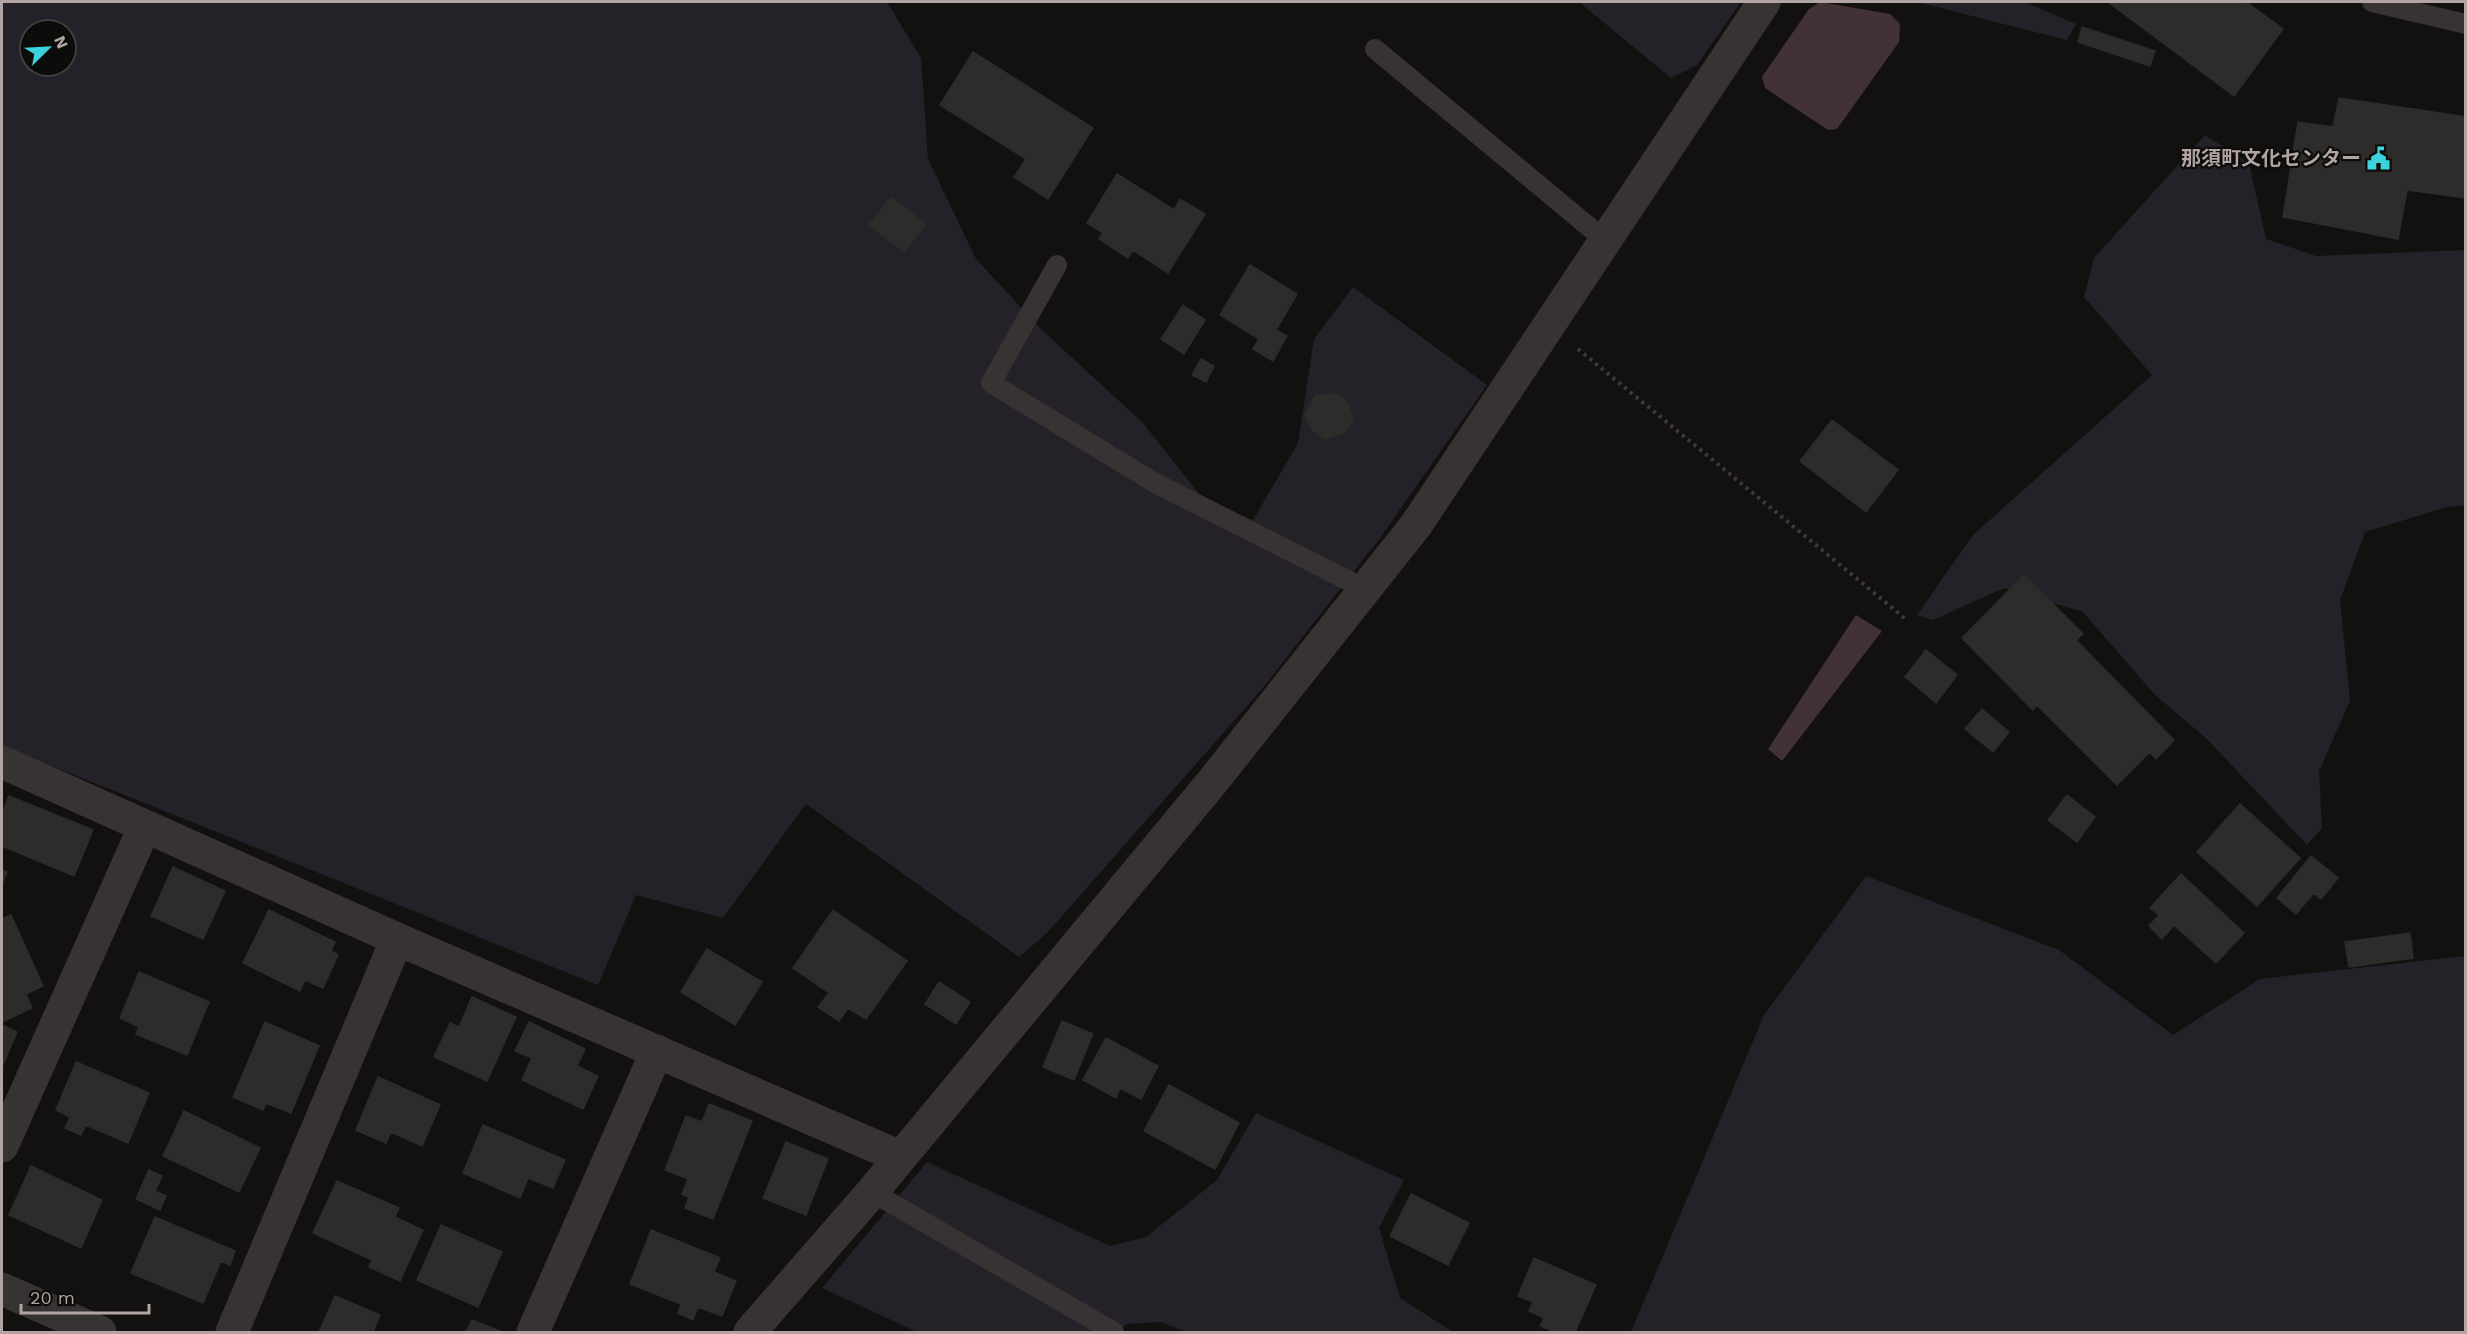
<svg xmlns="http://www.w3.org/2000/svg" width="2467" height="1334" font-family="'Work Sans','Noto Sans JP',sans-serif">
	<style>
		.green { fill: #252129; fill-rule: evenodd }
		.water { fill: #423235 }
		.building { fill: #2d2c2b; stroke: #2d2c2b; stroke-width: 1.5 }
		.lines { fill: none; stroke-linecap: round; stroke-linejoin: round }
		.path { stroke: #3f3a3a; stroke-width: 4; stroke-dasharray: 3 4.5; stroke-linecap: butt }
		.service { stroke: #363332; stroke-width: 20 }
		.minor { stroke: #363332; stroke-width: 33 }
		.tertiary { stroke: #363332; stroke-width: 33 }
		.labels { text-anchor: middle; stroke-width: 4.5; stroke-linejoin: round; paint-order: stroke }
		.poi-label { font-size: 20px; font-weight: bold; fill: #b1a4a3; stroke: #0c0c0b; text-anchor: end }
	</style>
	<rect width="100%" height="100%" fill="#121110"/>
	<path class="green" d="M2 2H887L921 58 928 159 976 259 1043 331 1143 423 1207 504 1253 520 1298 443 1314 339 1353 287 1487 385 1380 538 1261 690 1047 933 1019 957 806 804 723 918 636 895 598 985 2 746ZM30 30H66V66H30Z
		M1579 2H1741L1697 65 1671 78Z
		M1917 2H2025L2076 24 2067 40Z
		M2205 135 2249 163 2266 239 2316 256 2465 250V505L2447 507 2365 532 2340 600 2350 701 2319 771 2322 828 2307 845 2206 738 2155 695 2083 612 2004 588 1933 620 1917 615 1973 535 2152 375 2084 297 2094 258Z
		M1866 876 2059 950 2173 1035 2260 979 2465 956V1332H1631L1764 1015Z
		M1256 1113 1404 1180 1379 1228 1400 1298 1453 1332H1186L1161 1322 1126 1324 1119 1332H917L822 1288 927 1162 1110 1246 1146 1237 1217 1180Z"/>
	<path class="water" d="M1820 2 1890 14 1900 24 1899 42 1837 129 1828 130 1765 88 1762 77 1809 9Z
		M1856 615 1882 631 1782 761 1768 749Z"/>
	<path class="building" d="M2108 2H2246L2283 29 2234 96Z
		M2082 27 2155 51 2150 66 2078 42Z
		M973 52 1093 128 1048 199 1014 177 1026 159 940 105Z
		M2339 98 2466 117V198L2407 190 2398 239 2283 217 2298 122 2333 127Z
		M1117 174 1174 210 1180 199 1205 214 1168 273 1133 250 1128 258 1099 239 1103 233 1087 223Z
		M891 197 926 224 904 252 869 225Z
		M1250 265 1297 294 1276 330 1287 336 1273 361 1253 349 1259 339 1220 315Z
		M1183 305 1205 320 1184 354 1161 339Z
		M1201 359 1214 366 1206 382 1192 375Z
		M1336 393 1347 402 1353 420 1345 432 1325 439 1313 431 1305 415 1315 396Z
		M1832 420 1898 470 1866 512 1800 461Z
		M2024 575 2083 634 2076 640 2174 740 2156 759 2150 752 2117 785 2037 705 2033 710 1962 638Z
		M1926 650 1957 675 1936 703 1905 677Z
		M1982 709 2009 732 1993 752 1965 729Z
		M2067 795 2095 817 2077 842 2048 820Z
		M9 796 93 830 74 876 2 846V814Z
		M2240 804 2300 858 2257 906 2197 852Z
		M2311 856 2338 878 2321 899 2314 893 2296 914 2277 898Z
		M173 867 225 891 203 939 151 916Z
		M2 870 7 872 2 885Z
		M2181 874 2244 933 2216 963 2174 925 2162 939 2149 926 2159 915 2150 908Z
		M269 910 335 942 331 951 338 955 323 988 305 980 300 991 243 963Z
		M833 910 907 961 866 1019 848 1008 839 1021 818 1007 829 993 793 968Z
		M11 915 43 986 26 994 32 1008 2 1022V919Z
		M2410 933 2413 958 2349 967 2345 942Z
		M707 949 762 982 735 1025 681 992Z
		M139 972 209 1002 187 1055 136 1034 139 1027 120 1018Z
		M939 982 970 1002 956 1024 925 1004Z
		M472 997 516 1017 487 1081 434 1057 450 1023 459 1027Z
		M1062 1021 1093 1034 1074 1080 1043 1067Z
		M265 1022 319 1046 291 1113 266 1103 263 1110 233 1097Z
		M529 1022 585 1049 577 1066 598 1076 583 1109 522 1080 532 1058 515 1051Z
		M2 1025 17 1032 2 1067Z
		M1106 1038 1158 1066 1141 1099 1120 1088 1116 1098 1083 1080Z
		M76 1062 149 1093 128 1143 86 1125 81 1135 65 1128 70 1117 56 1110Z
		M378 1077 440 1105 422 1146 391 1132 386 1143 356 1130Z
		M1169 1085 1239 1123 1215 1169 1144 1131Z
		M709 1104 752 1121 713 1219 685 1208 689 1197 682 1194 688 1179 665 1170 686 1116 702 1122Z
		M184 1111 260 1148 239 1192 163 1156Z
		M483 1125 565 1160 553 1188 528 1178 520 1198 463 1173Z
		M786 1142 828 1159 806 1215 763 1198Z
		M31 1166 102 1200 81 1248 9 1215Z
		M149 1170 162 1176 155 1191 166 1196 160 1210 136 1199Z
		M337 1181 399 1208 395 1217 423 1230 400 1281 369 1267 372 1260 313 1233Z
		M1411 1194 1469 1223 1448 1265 1390 1236Z
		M155 1217 235 1251 230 1265 221 1261 203 1303 131 1273Z
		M441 1225 502 1252 478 1307 417 1280Z
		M651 1230 720 1258 714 1272 736 1281 722 1316 698 1307 693 1320 678 1313 681 1304 630 1284Z
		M1534 1258 1596 1285 1575 1332H1556L1540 1326 1544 1318 1529 1311 1533 1302 1518 1296Z
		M335 1296 380 1315 373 1332H319Z
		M472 1320 502 1332H466Z"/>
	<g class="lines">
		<path class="path" d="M1578 349 1907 620"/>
		<path class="service" d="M2372 2 2466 24
			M1375 49 1606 241
			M1057 265 991 383 1155 483 1365 589
			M872 1192 1114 1332"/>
		<path class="minor" d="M2 762 397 939 900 1157
			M2 1146 145 826
			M2 1289 100 1332
			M232 1332 397 939
			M533 1332 657 1051"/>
		<path class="tertiary" d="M750 1332 872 1192 1213 781 1416 525 1764 2"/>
	</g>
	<defs>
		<symbol id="civic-bare" viewBox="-9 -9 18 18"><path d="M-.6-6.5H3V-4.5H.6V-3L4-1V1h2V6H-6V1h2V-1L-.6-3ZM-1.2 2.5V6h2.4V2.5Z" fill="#3dd3dd" stroke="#0c0c0b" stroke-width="2.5" paint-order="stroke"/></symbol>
	</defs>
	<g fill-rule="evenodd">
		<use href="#civic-bare" x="2362" y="142" width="33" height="33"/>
	</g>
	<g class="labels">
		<g class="poi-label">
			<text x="2361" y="165">那須町文化センター</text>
		</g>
	</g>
	<rect width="2467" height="1334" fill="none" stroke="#b1a4a3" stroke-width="6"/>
	<g transform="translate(48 48) rotate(66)"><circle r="28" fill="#0c0c0b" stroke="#4e4948" stroke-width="1.5"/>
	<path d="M0-4.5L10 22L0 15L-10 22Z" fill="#3dd3dd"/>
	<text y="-9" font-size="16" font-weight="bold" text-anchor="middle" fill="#b1a4a3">N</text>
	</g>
	<path d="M21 1304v9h128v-9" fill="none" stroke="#b1a4a3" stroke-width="3"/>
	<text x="30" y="1304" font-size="18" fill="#b1a4a3" stroke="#0c0c0b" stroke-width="4.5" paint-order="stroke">20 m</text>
</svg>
